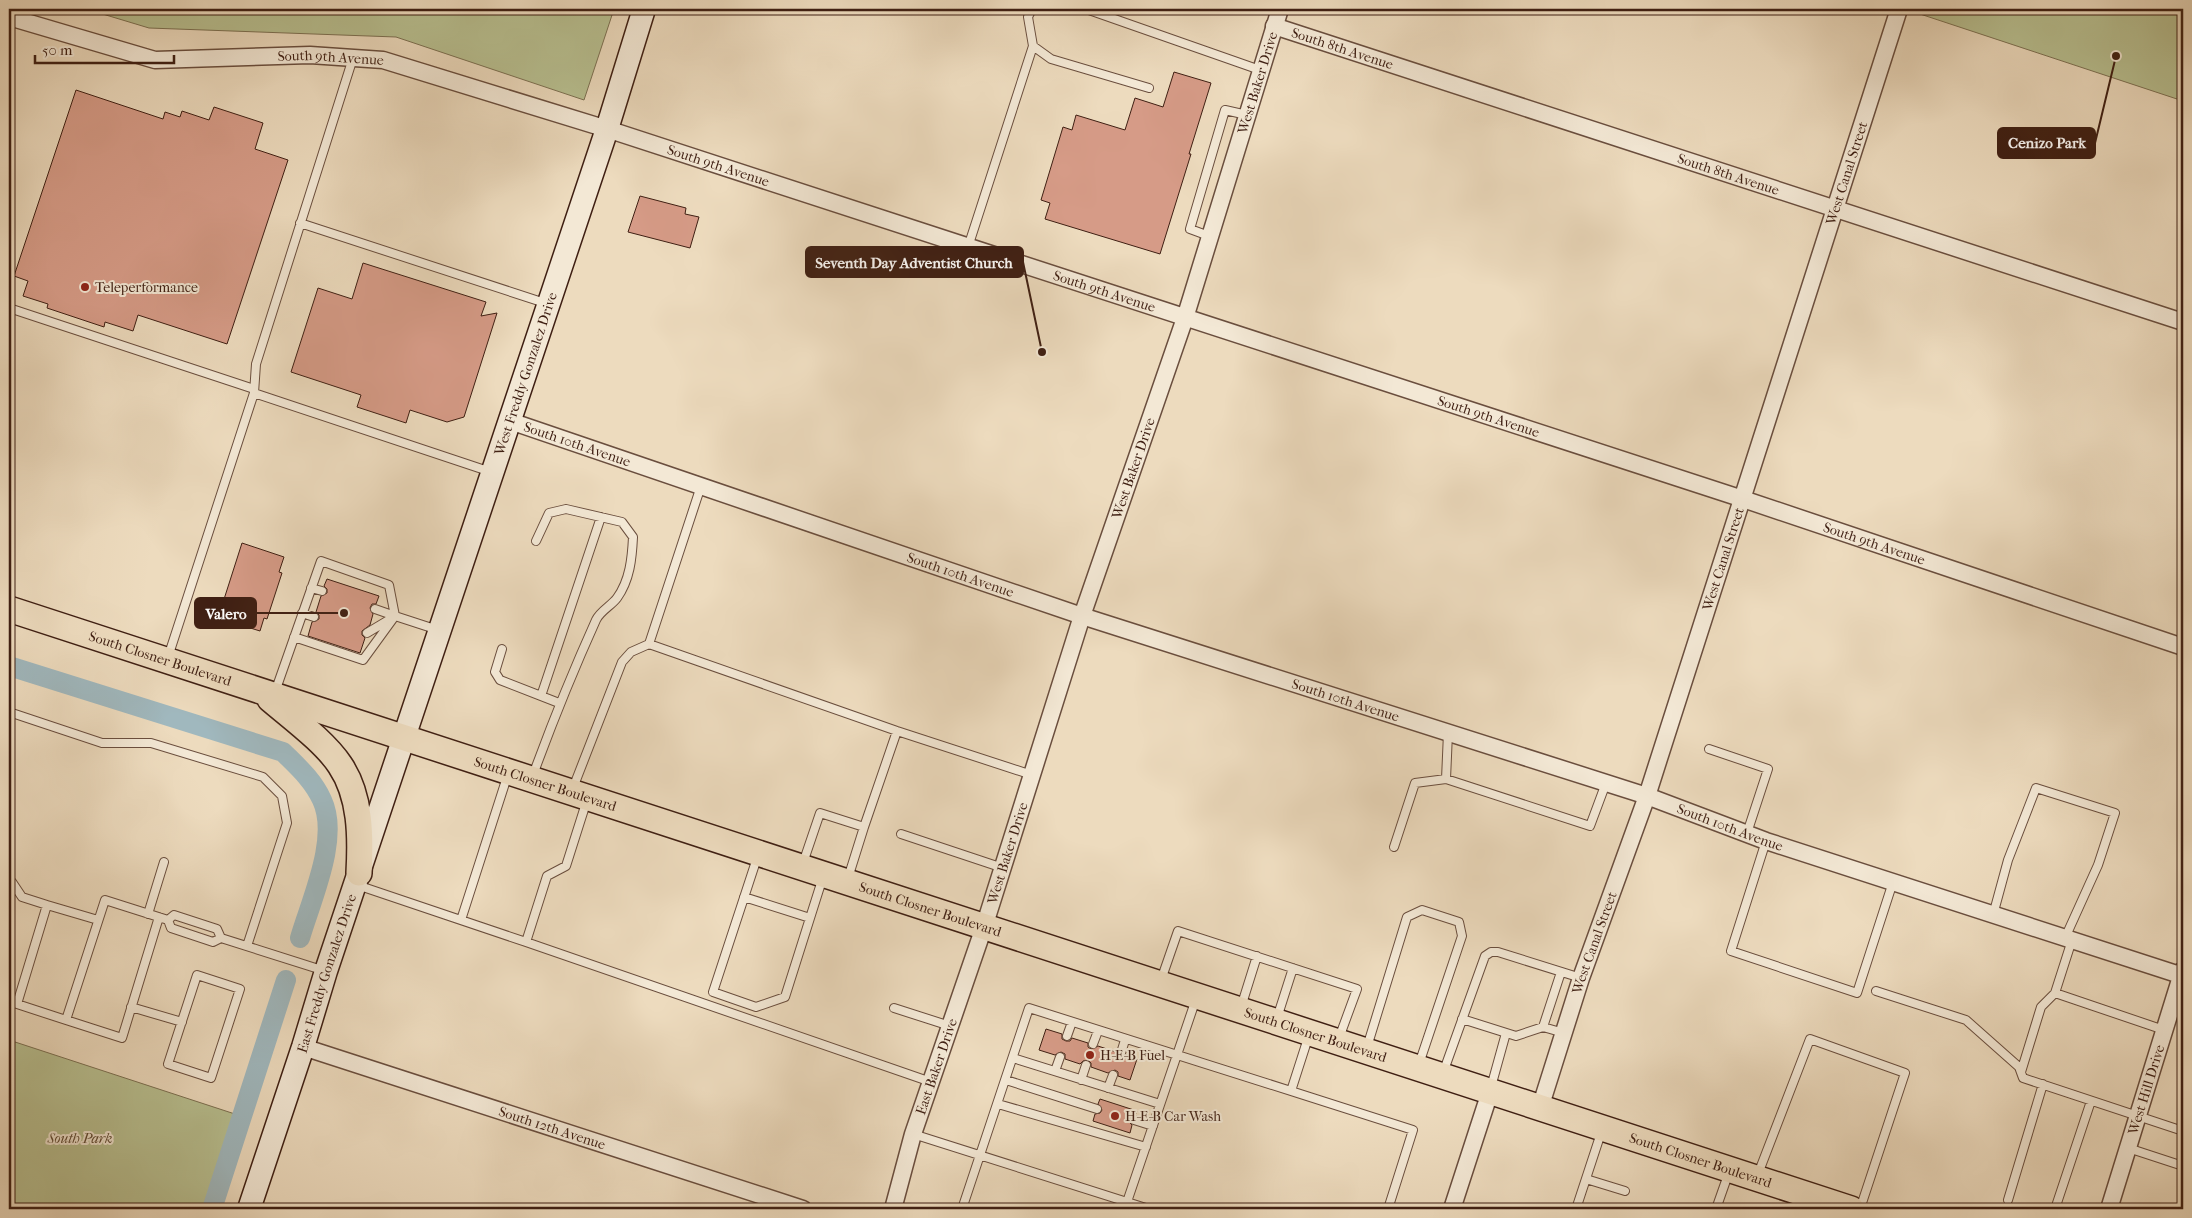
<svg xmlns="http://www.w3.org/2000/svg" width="2192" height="1218" font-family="'IM FELL French Canon',serif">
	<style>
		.green { fill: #b8c091; stroke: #7c7052 }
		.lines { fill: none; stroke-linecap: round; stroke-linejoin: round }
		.canal { stroke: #a0b8be; stroke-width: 20 }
		.building { fill: #d69b87; stroke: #3f1f13 }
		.service-casing { stroke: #6a4e3e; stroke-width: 10 }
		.minor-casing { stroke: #6a4e3e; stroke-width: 19 }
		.secondary-casing { stroke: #3f1f13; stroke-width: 25 }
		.primary-casing { stroke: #3f1f13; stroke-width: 28 }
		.service { stroke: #f3e8d5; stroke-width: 8 }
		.minor { stroke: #f3e8d5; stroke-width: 16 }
		.secondary { stroke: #f3e8d5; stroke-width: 22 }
		.primary { stroke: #eddbbe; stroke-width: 25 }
		.poi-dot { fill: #8f2418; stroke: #f3e8d5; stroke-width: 2 }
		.labels { text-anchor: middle; stroke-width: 4; stroke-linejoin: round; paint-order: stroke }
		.street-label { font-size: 14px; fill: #3f1f13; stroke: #f3e8d5 }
		.poi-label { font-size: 14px; fill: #3f1f13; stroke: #f3e8d5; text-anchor: start }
		.park-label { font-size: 14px; font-style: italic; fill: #5d4732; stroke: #f3e8d5 }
		.leader { fill: none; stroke: #3f1f13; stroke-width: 2 }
		.callout-dot { fill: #3f1f13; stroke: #f3e8d5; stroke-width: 2 }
		.callout { fill: #3f1f13; stroke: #3f1f13; stroke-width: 2 }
		.callout-label { font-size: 15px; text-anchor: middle; font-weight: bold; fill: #fff }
	</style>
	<rect width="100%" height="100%" fill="#eddbbe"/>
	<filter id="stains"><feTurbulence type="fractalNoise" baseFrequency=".004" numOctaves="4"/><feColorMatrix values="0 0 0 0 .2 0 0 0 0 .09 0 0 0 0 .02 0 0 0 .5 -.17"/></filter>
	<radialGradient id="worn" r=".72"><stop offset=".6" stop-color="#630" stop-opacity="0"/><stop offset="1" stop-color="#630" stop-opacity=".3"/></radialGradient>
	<path class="green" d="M86 9H614L584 100 396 37 149 28Z
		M1915 9H2183V101L1914 12Z
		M9 1040 241 1116 210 1209H9Z"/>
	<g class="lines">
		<path class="canal" d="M9 666 283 752C298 767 313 780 322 800 340 838 311 900 300 938
			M212 1209 286 980"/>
	</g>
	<path class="building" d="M1174 72 1211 83 1189 154H1191L1160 254 1045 219 1050 203 1041 200 1063 127 1072 130 1076 115 1125 130 1135 98 1163 107Z
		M76 90 163 119 165 112 180 117 182 111 209 120 214 107 263 123 255 149 288 160 227 344 138 315 133 331 105 322 104 327 47 308 48 304 23 296 28 281 14 276Z
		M640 196 686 208 685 214 699 217 690 248 628 232Z
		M363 263 486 302 481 316 497 313 464 417 447 422 410 410 406 423 357 407 361 395 291 372 318 288 352 299Z
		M242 543 284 557 279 572 282 573 267 619 264 618 260 631 218 618Z
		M327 579 379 596 376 604H372L370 608 373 614 370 625 362 631V635L365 638 360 653 308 636 312 622 319 619V615L316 612 321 596 327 593V589L324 586Z
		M1046 1029 1062 1034V1039L1066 1041H1070L1072 1038 1088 1043V1047L1091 1049 1098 1046 1116 1052 1119 1058H1123L1126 1055 1137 1059 1130 1080 1118 1076V1072L1115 1070 1108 1073 1091 1067V1063L1088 1060 1083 1061 1080 1064 1065 1059V1054L1061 1052 1055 1055 1039 1050Z
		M1100 1099 1137 1111 1135 1115 1129 1118V1122L1132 1125 1130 1133 1093 1121 1095 1114 1100 1113 1102 1110 1098 1104Z"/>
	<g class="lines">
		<defs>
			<path id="service" d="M1086 9 1260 70
				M1033 46 1051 59 1149 88
				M300 223 548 304
				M1209 236 1190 229 1225 110 1247 115
				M968 247 1033 46 1028 17 1032 9
				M9 308 254 389
				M254 393 491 472
				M701 486 649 644 897 731 1032 775
				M311 588 322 591
				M375 609 395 616
				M302 613 314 617
				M367 633 392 618
				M294 637 363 660 395 616
				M502 649 495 672 500 680 559 703
				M168 657 254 393 256 364 353 58
				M275 692 321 561 389 585 395 616 438 630
				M541 696 601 517
				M9 712 102 743H151L263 777 282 796 287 823 247 946
				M1448 733 1446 779 1590 826 1606 783
				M1709 749 1768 769 1747 833
				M533 775C552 723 573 671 596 620 600 611 611 606 617 598 630 580 632 558 633 537L622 522 566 509 549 513 536 541
				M573 788 622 662 631 652 649 644
				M901 834 1003 868
				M1766 841 1731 951 1857 993 1893 882
				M1394 847 1415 783 1446 779
				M758 855 713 992 756 1007 785 997 823 877
				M803 863 820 813 864 827 897 731
				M848 878 864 827
				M9 881 12 882 22 897 47 905 17 1004 66 1020 105 900 168 920
				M357 885 526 942 547 876 566 866 587 800
				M744 897 810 918
				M47 905 98 920
				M148 914 164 862
				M1993 915 2008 860 2036 788 2115 813 2098 865 2065 938
				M168 920 171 928 213 942 221 938 325 971
				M168 920 174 915 217 929 221 938
				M461 920 508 774
				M2072 940 2055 993 2164 1030
				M526 942 931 1082
				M197 975 240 989 211 1078 168 1064Z
				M1161 980 1178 931 1357 989 1339 1038
				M1876 991 1966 1020 2019 1067 2023 1078 2183 1131
				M131 1007 182 1022
				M1241 1007 1257 956
				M894 1008 950 1026
				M1277 1018 1293 968
				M1462 1019 1516 1036 1543 1027 1561 972
				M66 1020 122 1038 159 917
				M1543 1027 1564 1033
				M1067 1036 1072 1022
				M1093 1044 1098 1031
				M1367 1047 1407 917 1422 910 1459 922 1462 936 1419 1064
				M1121 1053 1125 1040
				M1013 1058 1160 1104
				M1055 1071 1060 1057
				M2021 1072 2041 1007 2055 993
				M1443 1073 1485 956 1491 952H1498L1581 978
				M1006 1080 1097 1109
				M1081 1080 1086 1065
				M1491 1087 1506 1033
				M1108 1088 1113 1075
				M1291 1091 1413 1130 1388 1209
				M998 1104 1146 1147
				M1134 1120 1153 1126
				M913 1134 1127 1202 1125 1209
				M2128 1148 2183 1166
				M1758 1174 1810 1039 1905 1073 1860 1209
				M1586 1179 1625 1191
				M2008 1200 2043 1084
				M962 1209 1029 1008 1291 1091 1309 1035
				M1149 1209 1127 1202 1196 999
				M1576 1209 1602 1130
				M1716 1209 1729 1172
				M2055 1209 2091 1101"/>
			<g id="minor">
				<path id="s1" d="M9 17 155 60 310 55 383 60 607 129 1743 499 2183 647"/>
				<path id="s2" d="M1274 26 2183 322"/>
				<path id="s3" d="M510 421 1082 616 1647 796 1766 841 2183 976"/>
				<path id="s4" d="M303 1047 803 1209"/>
				<path id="s5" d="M1540 1108 1581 978 1647 796 1899 9"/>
				<path id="s6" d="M893 1209 913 1134 984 927 1082 616 1185 318 1280 9"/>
				<path d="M1452 1209 1490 1092"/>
				<path id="s7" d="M2109 1209 2183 970"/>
			</g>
			<g id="secondary">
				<path id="s8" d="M249 1209 303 1047 326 971 607 129 644 9"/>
			</g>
			<g id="primary">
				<path id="s9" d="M9 609 1851 1209"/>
				<path d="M270 699C291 717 325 742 340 765 361 796 361 837 359 873"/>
			</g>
		</defs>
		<use href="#service" class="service-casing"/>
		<use href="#minor" class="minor-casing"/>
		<use href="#secondary" class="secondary-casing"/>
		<use href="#primary" class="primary-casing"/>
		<use href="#service" class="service"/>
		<use href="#minor" class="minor"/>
		<use href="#secondary" class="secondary"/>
		<use href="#primary" class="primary"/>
	</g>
	<g class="poi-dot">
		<circle cx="85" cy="287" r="5"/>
		<circle cx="1090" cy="1055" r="5"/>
		<circle cx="1115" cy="1116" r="5"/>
	</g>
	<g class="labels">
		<g class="street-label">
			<text dy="5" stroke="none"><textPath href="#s2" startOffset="72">South 8th Avenue</textPath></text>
			<text dy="5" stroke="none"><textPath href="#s1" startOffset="328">South 9th Avenue</textPath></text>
			<text dy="5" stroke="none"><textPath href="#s6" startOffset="1184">West Baker Drive</textPath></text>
			<text dy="5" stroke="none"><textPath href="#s1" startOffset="732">South 9th Avenue</textPath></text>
			<text dy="5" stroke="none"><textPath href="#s2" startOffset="478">South 8th Avenue</textPath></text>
			<text dy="5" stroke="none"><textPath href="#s5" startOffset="984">West Canal Street</textPath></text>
			<text dy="5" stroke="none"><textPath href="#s1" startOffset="1138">South 9th Avenue</textPath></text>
			<text dy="5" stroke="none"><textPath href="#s8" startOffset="880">West Freddy Gonzalez Drive</textPath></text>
			<text dy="5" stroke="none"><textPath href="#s1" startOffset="1542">South 9th Avenue</textPath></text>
			<text dy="5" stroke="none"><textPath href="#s3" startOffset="71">South 10th Avenue</textPath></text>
			<text dy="5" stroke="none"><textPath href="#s6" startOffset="779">West Baker Drive</textPath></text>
			<text dy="5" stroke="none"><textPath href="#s1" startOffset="1948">South 9th Avenue</textPath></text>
			<text dy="5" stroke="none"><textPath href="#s5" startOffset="579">West Canal Street</textPath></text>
			<text dy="5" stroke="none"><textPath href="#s3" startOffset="476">South 10th Avenue</textPath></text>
			<text dy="5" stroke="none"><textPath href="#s9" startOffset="159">South Closner Boulevard</textPath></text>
			<text dy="5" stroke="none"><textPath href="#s3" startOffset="881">South 10th Avenue</textPath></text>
			<text dy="5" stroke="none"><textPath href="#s9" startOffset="564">South Closner Boulevard</textPath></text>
			<text dy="5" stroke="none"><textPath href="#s3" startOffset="1286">South 10th Avenue</textPath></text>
			<text dy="5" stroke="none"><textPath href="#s6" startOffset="374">West Baker Drive</textPath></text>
			<text dy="5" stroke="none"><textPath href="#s9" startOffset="969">South Closner Boulevard</textPath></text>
			<text dy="5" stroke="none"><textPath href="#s5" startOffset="174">West Canal Street</textPath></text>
			<text dy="5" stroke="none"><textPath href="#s8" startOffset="248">East Freddy Gonzalez Drive</textPath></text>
			<text dy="5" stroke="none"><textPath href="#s9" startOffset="1374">South Closner Boulevard</textPath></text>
			<text dy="5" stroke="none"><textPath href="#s6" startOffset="149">East Baker Drive</textPath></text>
			<text dy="5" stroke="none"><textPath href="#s7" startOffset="125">West Hill Drive</textPath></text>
			<text dy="5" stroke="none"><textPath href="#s4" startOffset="262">South 12th Avenue</textPath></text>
			<text dy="5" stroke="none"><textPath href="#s9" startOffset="1779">South Closner Boulevard</textPath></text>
		</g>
		<g class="poi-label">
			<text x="95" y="292">Teleperformance</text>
			<text x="1100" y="1060">H-E-B Fuel</text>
			<text x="1125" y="1121">H-E-B Car Wash</text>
		</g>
		<g class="park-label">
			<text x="80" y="1143">South Park</text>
		</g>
	</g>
	<path class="leader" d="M2116 56L2095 143M1042 352L1023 262M344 613L256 613"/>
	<g class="callout-dot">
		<circle cx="2116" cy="56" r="5"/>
		<circle cx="1042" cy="352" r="5"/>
		<circle cx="344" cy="613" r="5"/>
	</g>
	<g class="callout">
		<rect x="1998" y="128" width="97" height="30" rx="5"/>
		<rect x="806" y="247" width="217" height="30" rx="5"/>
		<rect x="195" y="598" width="61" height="30" rx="5"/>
	</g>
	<g class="callout-label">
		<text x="2047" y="148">Cenizo Park</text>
		<text x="914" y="268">Seventh Day Adventist Church</text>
		<text x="226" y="619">Valero</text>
	</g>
	<rect width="2192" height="1218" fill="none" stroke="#eddbbe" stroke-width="30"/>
	<rect x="10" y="10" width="2172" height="1198" fill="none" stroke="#3f1f13" stroke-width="2.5"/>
	<rect x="15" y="15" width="2162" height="1188" fill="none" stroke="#3f1f13"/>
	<path d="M35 55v8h139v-8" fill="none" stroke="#3f1f13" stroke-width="2.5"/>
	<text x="42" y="55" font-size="15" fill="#3f1f13" stroke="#f3e8d5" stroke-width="4" paint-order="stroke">50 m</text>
	<rect width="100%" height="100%" filter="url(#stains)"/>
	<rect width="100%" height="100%" fill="url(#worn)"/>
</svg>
